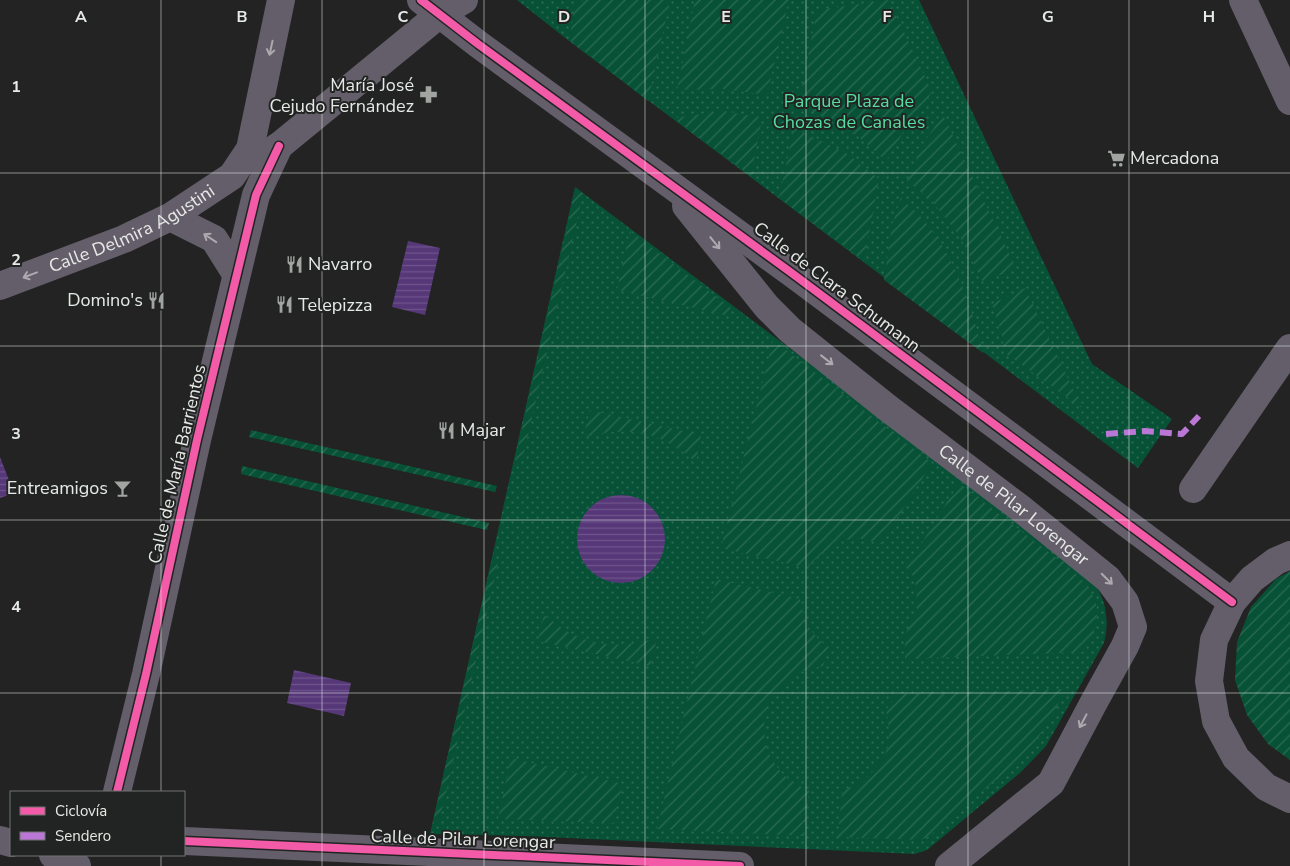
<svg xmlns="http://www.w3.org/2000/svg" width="1290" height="866" font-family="'Nunito Sans',sans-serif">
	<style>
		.grass { fill: url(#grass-dots) }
		.garden { fill: url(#garden-furrows) }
		.water { fill: url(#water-rules) }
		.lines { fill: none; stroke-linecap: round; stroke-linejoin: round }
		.minor { stroke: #635e6a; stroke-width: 28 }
		.minor-bridge { stroke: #635e6a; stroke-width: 28 }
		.quiet { stroke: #ba77d6; stroke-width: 6; stroke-dasharray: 12 6; stroke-linecap: butt }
		.cycleway-casing { stroke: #212422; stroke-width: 11 }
		.cycleway { stroke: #f35aa7; stroke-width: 8 }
		.oneway { stroke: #acaaaf }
		.grid { fill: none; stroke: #e7e9e7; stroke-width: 1; stroke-opacity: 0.55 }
		.labels { text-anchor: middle; stroke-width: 4; stroke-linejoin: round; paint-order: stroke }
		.poi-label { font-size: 18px; fill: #e7e9e7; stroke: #212422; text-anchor: start }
		.park-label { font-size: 18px; fill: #56dda1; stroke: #212422 }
		.street-label { font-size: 18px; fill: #e7e9e7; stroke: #212422 }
		.grid-label { font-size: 16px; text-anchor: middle; font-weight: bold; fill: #e7e9e7; stroke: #212422; stroke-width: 4; stroke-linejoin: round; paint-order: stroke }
	</style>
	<defs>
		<pattern id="grass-dots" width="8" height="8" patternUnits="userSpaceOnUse" patternTransform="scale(1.25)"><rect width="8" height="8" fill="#075237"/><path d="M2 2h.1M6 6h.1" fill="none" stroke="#2b6b54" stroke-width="1.8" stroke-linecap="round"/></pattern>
		<pattern id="garden-furrows" width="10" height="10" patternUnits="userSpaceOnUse" patternTransform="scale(1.25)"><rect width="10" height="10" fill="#075237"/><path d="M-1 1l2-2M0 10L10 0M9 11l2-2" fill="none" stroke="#2b6b54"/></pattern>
		<pattern id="water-rules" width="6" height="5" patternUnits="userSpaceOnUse" patternTransform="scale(1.25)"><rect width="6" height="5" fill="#563778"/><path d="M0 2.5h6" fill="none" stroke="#6e548b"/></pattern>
	</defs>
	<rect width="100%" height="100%" fill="#222322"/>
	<path class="grass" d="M517 0H919L1092 364 1172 419 1138 468 569 41Z
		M575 187 1026 526C1068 558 1119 581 1104 643L1046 746 1021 772 927 850 915 854 525 836 430 834Z"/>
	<path class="garden" d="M586 0H670L648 101 570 40 574 6Z
		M695 0H789L767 95 724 89 677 90Z
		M889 0 932 92 904 131 886 161 859 137 799 104 817 10Z
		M724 111 762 118 751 176 673 118Z
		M943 115 1016 268 983 282 959 235 931 200 907 181 924 142Z
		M794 128 846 153 879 179 864 261 779 198Z
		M576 188 583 194 522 461 515 460Z
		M901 198C907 205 915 210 921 217 955 255 971 305 983 353L884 280 892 225Z
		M630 231 731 308 729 316 617 290Z
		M1025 288 1082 408 1005 353 1001 331 992 304Z
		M773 340 932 463 881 544C875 542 868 539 862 539 839 536 821 553 807 568L721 548Z
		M590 410 701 435 696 462C690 458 686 453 680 450 651 429 615 427 583 438Z
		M251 430 497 486 495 492 249 437Z
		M242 466 489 523 487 530 241 474Z
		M959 483 1072 570C1102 598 1104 616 1084 652L905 659V635L918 608 915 579 907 567Z
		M492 561 498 563 440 819 433 821Z
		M1290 571V760L1268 744 1247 715 1235 680 1237 642 1251 607 1276 579Z
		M716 579 800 599C804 623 810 633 829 648L823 666C813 668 802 670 794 675 747 705 758 773 809 790L804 836 657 829Z
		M544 614C549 618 553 622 559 626 588 647 624 649 657 638L650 666 538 641Z
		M1066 689 1046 727 1024 756 928 837 920 840 838 837 842 790C863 786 882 766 888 746 891 734 888 722 886 710L898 694Z
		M511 758 623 784 613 823 498 819Z"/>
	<path class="water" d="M408 241 440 248 425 315 392 307Z
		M0 457 14 493 0 498Z
		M577 539a44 44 0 1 1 88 0a44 44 0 1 1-88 0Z
		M294 670 351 683 344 716 287 703Z"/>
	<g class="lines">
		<g class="minor">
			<path d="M421 0 478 44 793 274 1232 602"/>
			<path d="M1243 0 1290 101"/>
			<path d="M264 156 279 146 440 14 464 0"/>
			<path id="s1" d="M686 206 767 307 790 330 889 409 1020 508 1108 579 1125 602 1133 627 1125 646 1094 702 1051 783 949 866"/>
			<path d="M170 217 214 239 236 274"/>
			<path id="s2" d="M0 286 124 239 170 217 232 176 250 149 281 0"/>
			<path d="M1193 489 1290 348"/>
			<path d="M117 792 146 674 197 440 256 195 279 146"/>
			<path d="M0 840 11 843"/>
			<path d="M184 841 740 866"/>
			<path d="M53 855 77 866"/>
		</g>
		<path class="minor-bridge" d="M1290 555 1276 561 1252 579 1232 602 1214 640 1209 681 1216 721 1236 758 1266 787 1290 799"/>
		<path class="quiet" d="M1106 434 1145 431 1182 434 1199 416"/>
		<defs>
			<path id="cycleway" d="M421 0 478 44 793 274 1232 602
				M117 792 146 674 197 440 256 195 279 146
				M184 841 740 866"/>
		</defs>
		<use href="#cycleway" class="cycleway-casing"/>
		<use href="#cycleway" class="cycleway"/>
	</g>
	<defs><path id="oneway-shaft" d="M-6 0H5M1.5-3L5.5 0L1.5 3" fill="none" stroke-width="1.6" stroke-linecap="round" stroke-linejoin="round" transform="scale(1.25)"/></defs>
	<g class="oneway">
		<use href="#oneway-shaft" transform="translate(271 48) rotate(102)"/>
		<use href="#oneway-shaft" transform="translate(210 238) rotate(-146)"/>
		<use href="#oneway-shaft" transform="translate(715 243) rotate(51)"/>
		<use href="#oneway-shaft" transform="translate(30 275) rotate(159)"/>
		<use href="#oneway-shaft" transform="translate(827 360) rotate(38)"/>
		<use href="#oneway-shaft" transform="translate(1107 579) rotate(45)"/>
		<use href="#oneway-shaft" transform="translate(1083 721) rotate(118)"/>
	</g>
	<path class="grid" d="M161 0V792M322 0V866M484 0V866M645 0V866M806 0V866M968 0V866M1129 0V866M0 173H1290M0 346H1290M0 520H1290M0 693H1290M161 855V866"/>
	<defs>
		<symbol id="pharmacy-bare" viewBox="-9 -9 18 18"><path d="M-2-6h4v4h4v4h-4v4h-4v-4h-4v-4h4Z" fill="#a2a4a2" stroke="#212422" stroke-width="2.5" paint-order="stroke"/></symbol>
		<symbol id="supermarket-bare" viewBox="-9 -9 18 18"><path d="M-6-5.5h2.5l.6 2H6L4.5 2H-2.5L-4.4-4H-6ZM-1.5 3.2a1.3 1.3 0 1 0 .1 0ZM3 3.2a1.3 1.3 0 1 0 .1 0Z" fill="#a2a4a2" stroke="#212422" stroke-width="2.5" paint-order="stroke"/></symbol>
		<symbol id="restaurant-bare" viewBox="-9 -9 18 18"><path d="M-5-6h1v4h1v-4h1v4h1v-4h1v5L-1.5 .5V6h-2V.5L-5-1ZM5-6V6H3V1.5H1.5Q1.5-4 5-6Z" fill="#a2a4a2" stroke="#212422" stroke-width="2.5" paint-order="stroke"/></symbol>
		<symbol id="bar-bare" viewBox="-9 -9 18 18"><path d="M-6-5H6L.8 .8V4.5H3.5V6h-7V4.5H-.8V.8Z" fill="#a2a4a2" stroke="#212422" stroke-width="2.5" paint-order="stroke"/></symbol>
	</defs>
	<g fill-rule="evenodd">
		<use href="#pharmacy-bare" x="416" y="82" width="25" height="25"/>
		<use href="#supermarket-bare" x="1104" y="146" width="25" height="25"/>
		<use href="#restaurant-bare" x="282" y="252" width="25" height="25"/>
		<use href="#restaurant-bare" x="144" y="288" width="25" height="25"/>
		<use href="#restaurant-bare" x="272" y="292" width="25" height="25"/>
		<use href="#restaurant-bare" x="434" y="418" width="25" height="25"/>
		<use href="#bar-bare" x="110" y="476" width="25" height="25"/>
	</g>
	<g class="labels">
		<g class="poi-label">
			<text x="414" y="91" text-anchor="end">María José<tspan x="414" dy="21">Cejudo Fernández</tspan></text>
			<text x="1130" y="164">Mercadona</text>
			<text x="308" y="270">Navarro</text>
			<text x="143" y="306" text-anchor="end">Domino's</text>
			<text x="298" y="311">Telepizza</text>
			<text x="460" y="436">Majar</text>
			<text x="108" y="494" text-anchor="end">Entreamigos</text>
		</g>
		<g class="park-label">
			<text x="849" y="107">Parque Plaza de<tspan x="849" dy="21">Chozas de Canales</tspan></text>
		</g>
		<g class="street-label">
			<text dy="6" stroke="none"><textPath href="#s2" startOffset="144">Calle Delmira Agustini</textPath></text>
			<text transform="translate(837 287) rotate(37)" y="6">Calle de Clara Schumann</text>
			<text transform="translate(177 464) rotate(-77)" y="6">Calle de María Barrientos</text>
			<text dy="6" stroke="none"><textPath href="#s1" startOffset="446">Calle de Pilar Lorengar</textPath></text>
			<text transform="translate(463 839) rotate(2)" y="6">Calle de Pilar Lorengar</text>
		</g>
	</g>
	<g class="grid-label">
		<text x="81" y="22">A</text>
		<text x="242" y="22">B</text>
		<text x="403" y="22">C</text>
		<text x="564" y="22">D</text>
		<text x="726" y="22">E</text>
		<text x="887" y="22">F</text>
		<text x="1048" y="22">G</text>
		<text x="1209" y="22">H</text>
		<text x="16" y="92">1</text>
		<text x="16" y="265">2</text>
		<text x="16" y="439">3</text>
		<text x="16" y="612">4</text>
	</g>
	<rect x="10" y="791" width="175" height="65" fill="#212422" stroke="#707371"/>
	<rect x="20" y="807" width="25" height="8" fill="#f35aa7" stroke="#707371"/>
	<text x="55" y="816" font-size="15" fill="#e7e9e7">Ciclovía</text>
	<rect x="20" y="832" width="25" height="8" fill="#ba77d6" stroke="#707371"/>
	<text x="55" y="841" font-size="15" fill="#e7e9e7">Sendero</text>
</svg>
